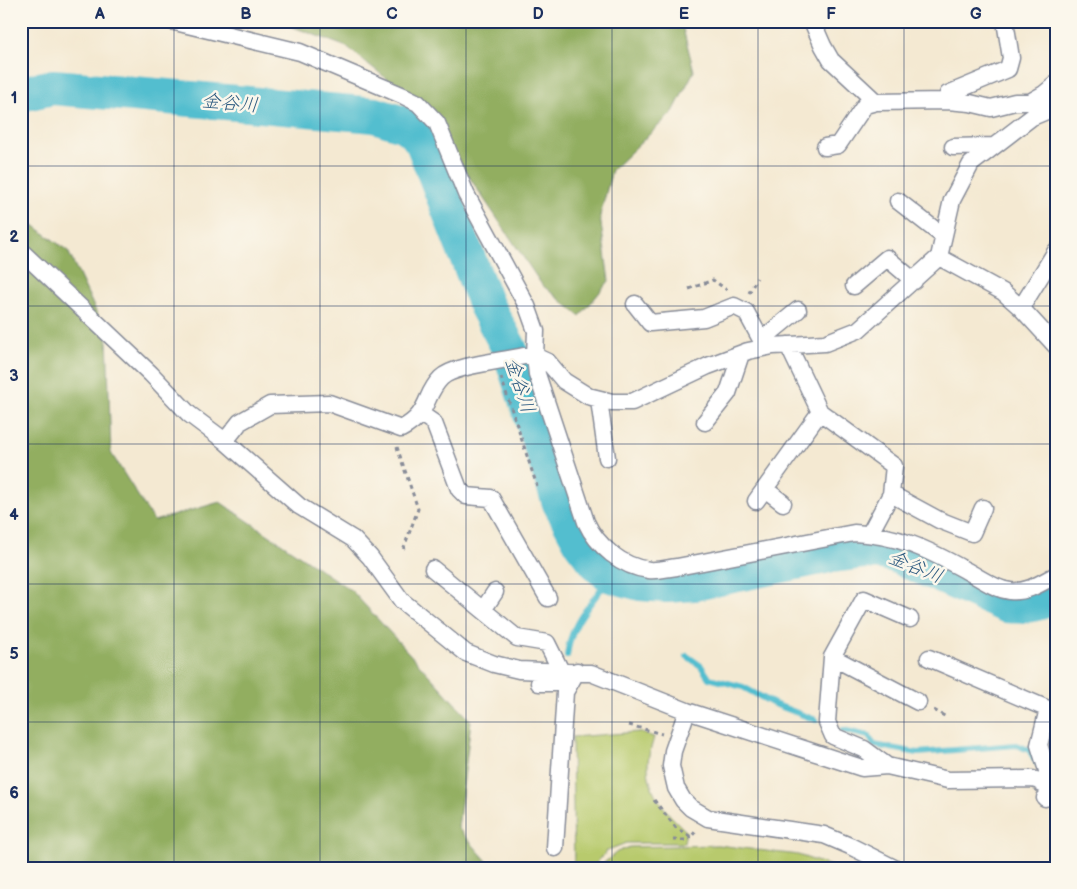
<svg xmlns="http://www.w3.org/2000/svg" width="1077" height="889" font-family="'Balsamiq Sans','Klee One',sans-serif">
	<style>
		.green { fill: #b8ca6d; stroke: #6a7c66 }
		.forest { fill: #92ae60; stroke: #566e5f }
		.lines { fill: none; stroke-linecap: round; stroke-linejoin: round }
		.stream { stroke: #53becf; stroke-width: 6 }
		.river { stroke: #53becf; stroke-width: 36 }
		.street-casing { stroke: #888c98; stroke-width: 19 }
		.path { stroke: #888c98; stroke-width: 3; stroke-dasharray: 4 4; stroke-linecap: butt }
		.street { stroke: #fff; stroke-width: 16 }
		.grid { fill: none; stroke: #1b2f5e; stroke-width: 1; stroke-opacity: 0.55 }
		.labels { text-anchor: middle; stroke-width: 5; stroke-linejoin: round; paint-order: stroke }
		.water-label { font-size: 19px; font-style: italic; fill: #2c5a80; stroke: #fbf7ec }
		.neatline { fill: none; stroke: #1b2f5e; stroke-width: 2 }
		.grid-label { font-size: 16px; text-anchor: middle; font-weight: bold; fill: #1b2f5e }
	</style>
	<rect width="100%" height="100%" fill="#fbf7ec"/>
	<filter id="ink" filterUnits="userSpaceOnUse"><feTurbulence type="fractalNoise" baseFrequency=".02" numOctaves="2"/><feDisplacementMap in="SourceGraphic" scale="10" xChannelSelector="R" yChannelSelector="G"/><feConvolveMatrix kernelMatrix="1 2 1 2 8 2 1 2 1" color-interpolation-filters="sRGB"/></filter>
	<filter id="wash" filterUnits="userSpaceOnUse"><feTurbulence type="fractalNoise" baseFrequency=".0096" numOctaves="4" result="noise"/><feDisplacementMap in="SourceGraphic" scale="20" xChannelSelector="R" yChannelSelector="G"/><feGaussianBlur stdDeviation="1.12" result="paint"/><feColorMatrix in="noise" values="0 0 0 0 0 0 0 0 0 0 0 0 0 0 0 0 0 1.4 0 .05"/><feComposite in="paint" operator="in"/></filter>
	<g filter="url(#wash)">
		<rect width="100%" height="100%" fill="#f4e9d2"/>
		<path class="green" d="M638 732 654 737C652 746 648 755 648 764 647 793 667 813 686 831L684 843H626L608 850 592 868H574L572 737Z
			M718 845 798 855 837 868H598L617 852 630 847Z"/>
		<path class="forest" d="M266 21H681L694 71 673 112 612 170 600 216 609 281 580 316 542 285 422 107 347 47 285 24Z
			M21 216 68 251 107 335 111 453 154 521 220 502 352 591 471 721 458 828 493 868H21Z"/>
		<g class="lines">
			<path class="stream" d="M567 656C571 620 592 604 611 575
				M687 656 701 666 709 678 743 687 774 704 816 720
				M843 730 869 736 874 745 918 753 1016 745 1029 750 1037 763"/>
			<path class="river" d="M21 94 53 87 375 115 403 124 415 132 423 143 486 305 509 348 560 503 582 544 600 567 611 575 640 583 667 585 694 583 825 556 865 551 882 552 895 555 1006 605C1025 607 1039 604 1056 595"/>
		</g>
	</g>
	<g filter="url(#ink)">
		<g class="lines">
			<defs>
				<path id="street" d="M171 21 300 52 404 96 418 103 437 123 466 194 527 306 536 331 535 356 537 374 586 522C597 546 622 567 649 570 658 571 668 568 677 567L854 533C898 535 927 549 965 570 979 577 994 589 1010 591 1027 593 1041 583 1056 575
					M812 21 823 46 831 60 876 102 947 101 970 103 991 108 1015 102H1030L1044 94 1050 109
					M1044 94 1056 84
					M947 101 948 94 1008 69 1011 58 1005 21
					M825 147 838 145 865 105 876 102
					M953 147 993 146
					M898 201 943 236
					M21 251 151 374 189 414 225 441 299 506 353 539 370 557 402 601 466 653 494 664 519 670 591 673 687 711 862 768 887 766 948 780 1032 779 1056 785
					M939 257 1003 292 1021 308 1056 346
					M854 286 887 258 914 281
					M635 304 650 323 704 318 734 306 746 312 765 347
					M1021 308 1056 251
					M788 345 820 412 894 466 891 494 870 533
					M765 347 770 333 798 310
					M599 400 607 458
					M421 414 434 423 459 489 466 496 491 498 548 598
					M705 422 728 393 741 354
					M225 441 240 422 270 405 329 403 401 429C431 413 423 396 441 378 454 365 504 361 524 356H535L548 362 564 381 588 396 612 402H632L708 366 748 351 773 346 825 343 858 330 939 257 952 200 971 164 1032 117 1056 107
					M765 489 783 503
					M891 494 939 520 972 533 983 508
					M756 501 820 412
					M433 569 517 638 547 643 561 671
					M483 610 495 592
					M832 657 918 702
					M929 658 1048 709 1039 745 1051 783 1042 784
					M539 683H568
					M687 711 673 751 671 766 676 788 683 800 691 808 708 818 824 835 850 846 894 868
					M887 766 864 749 833 736 827 722 832 657 864 599 910 619
					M1045 798 1056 796
					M555 848 565 692 577 671"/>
			</defs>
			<use href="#street" class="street-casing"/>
			<path class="path" d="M689 289 713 280 727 290
				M749 293 757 278
				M501 377 537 486
				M397 447 418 509 403 550
				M934 710 946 717
				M629 725 662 734
				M654 800 676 828 691 837 696 831
				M673 840H686L691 837"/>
			<use href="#street" class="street"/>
		</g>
	</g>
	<path class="grid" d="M174 21V868M320 21V868M466 21V868M612 21V868M758 21V868M904 21V868M21 166H1056M21 306H1056M21 444H1056M21 584H1056M21 722H1056"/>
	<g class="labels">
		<g class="water-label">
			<text transform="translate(230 102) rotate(5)" y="7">金谷川</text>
			<text transform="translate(521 385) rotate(72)" y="7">金谷川</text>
			<text transform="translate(916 566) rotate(22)" y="7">金谷川</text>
		</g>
	</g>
	<rect width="1077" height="889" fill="none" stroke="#fbf7ec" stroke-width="55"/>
	<rect x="28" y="28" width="1022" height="834" class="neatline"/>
	<g class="grid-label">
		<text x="100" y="19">A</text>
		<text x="246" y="19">B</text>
		<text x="392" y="19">C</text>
		<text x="538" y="19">D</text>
		<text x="684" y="19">E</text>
		<text x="831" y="19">F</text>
		<text x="976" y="19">G</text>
		<text x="14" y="103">1</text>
		<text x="14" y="242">2</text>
		<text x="14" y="381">3</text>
		<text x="14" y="520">4</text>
		<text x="14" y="659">5</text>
		<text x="14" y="798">6</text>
	</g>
</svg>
